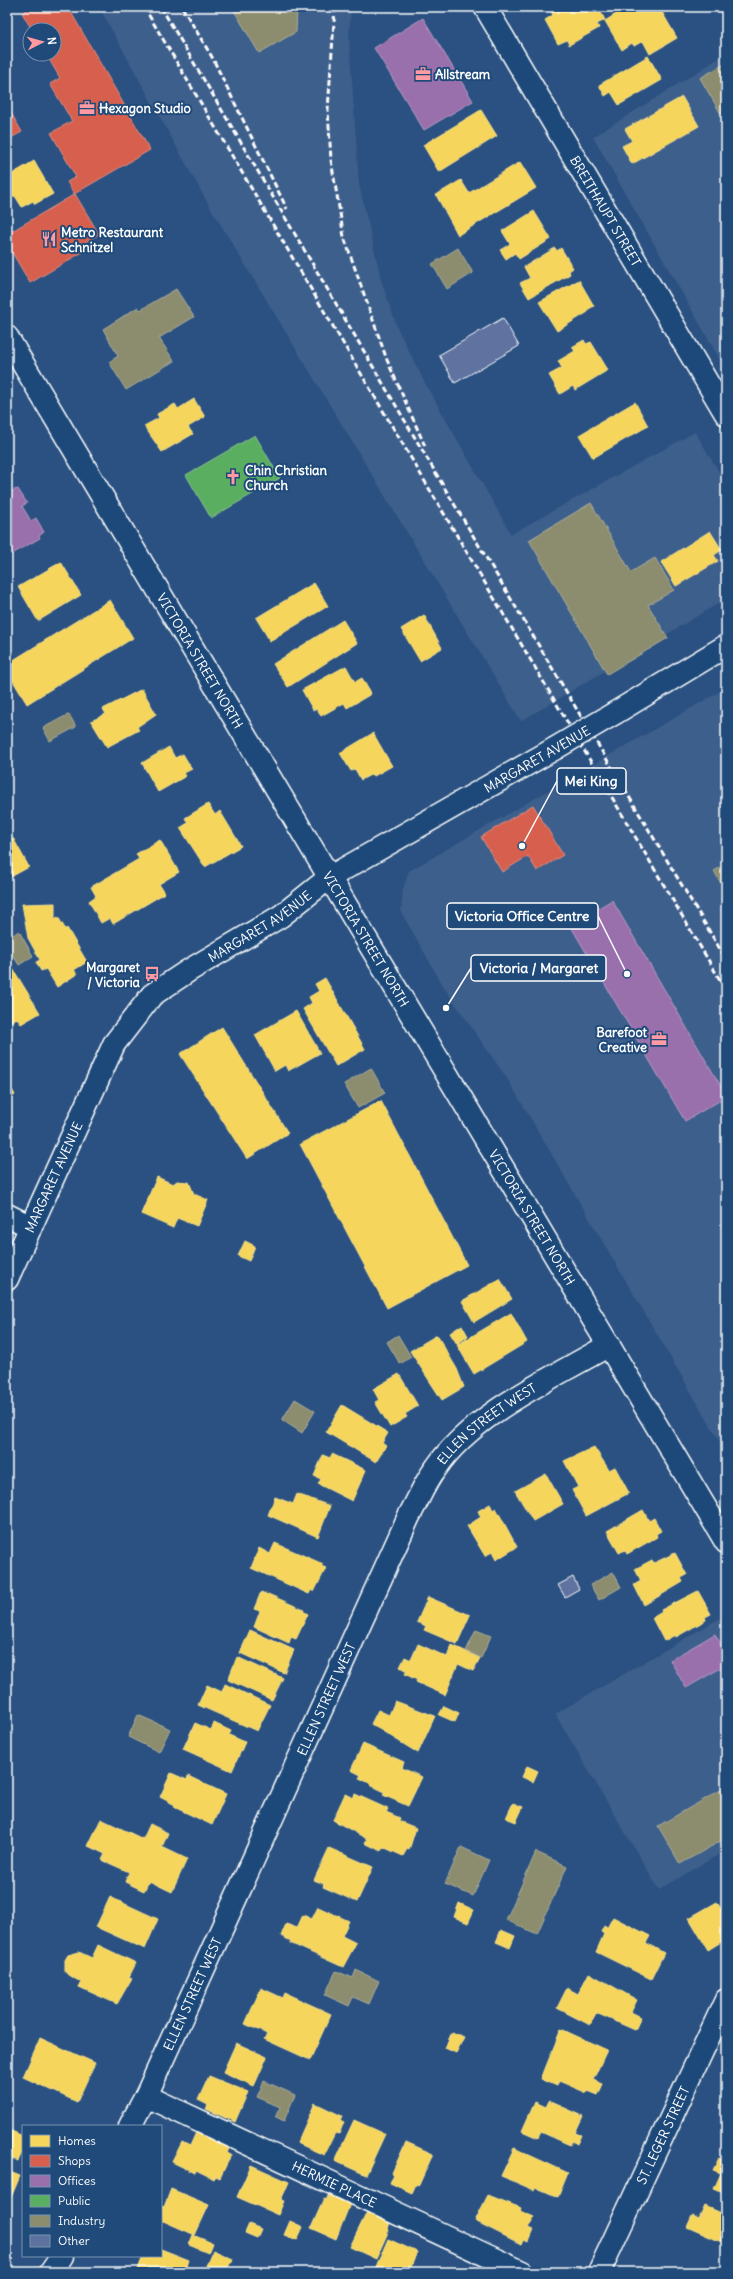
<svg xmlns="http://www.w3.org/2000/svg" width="733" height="2279" font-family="Delius,sans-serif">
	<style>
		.built { fill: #3e5e8c }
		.homes { fill: #f6d55c; stroke: #f9e28d }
		.shops { fill: #d6604d; stroke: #e29082 }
		.offices { fill: #9970ab; stroke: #b89bc4 }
		.public { fill: #5aae61; stroke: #8cc690 }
		.industry { fill: #8c8c6e; stroke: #aeae9a }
		.building { fill: #5e72a0; stroke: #fff }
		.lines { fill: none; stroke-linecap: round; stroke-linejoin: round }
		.street-casing { stroke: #fff; stroke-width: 25 }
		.secondary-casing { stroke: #fff; stroke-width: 25 }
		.street { stroke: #1f4a7a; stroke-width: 22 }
		.secondary { stroke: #1f4a7a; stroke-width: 22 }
		.rail { stroke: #fff; stroke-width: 3; stroke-dasharray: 6 3; stroke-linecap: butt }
		.secondary-bridge-casing { stroke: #fff; stroke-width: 25; stroke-linecap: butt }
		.secondary-bridge { stroke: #1f4a7a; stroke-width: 22 }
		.labels { text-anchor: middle; stroke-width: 4; stroke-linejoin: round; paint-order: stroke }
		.poi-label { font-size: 13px; font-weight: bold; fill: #fff; stroke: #1f4a7a; text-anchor: start }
		.street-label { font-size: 13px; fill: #fff; stroke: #1f4a7a }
		.leader { fill: none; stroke: #fff; stroke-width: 1.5 }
		.callout-dot { fill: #fff; stroke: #1f4a7a; stroke-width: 1.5 }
		.callout { fill: #1f4a7a; stroke: #fff; stroke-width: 1.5 }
		.callout-label { font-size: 14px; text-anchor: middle; font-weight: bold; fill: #fff }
	</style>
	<rect width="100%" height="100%" fill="#2a5181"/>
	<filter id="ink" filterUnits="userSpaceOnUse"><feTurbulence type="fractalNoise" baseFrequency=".025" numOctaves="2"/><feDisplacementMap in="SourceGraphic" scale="8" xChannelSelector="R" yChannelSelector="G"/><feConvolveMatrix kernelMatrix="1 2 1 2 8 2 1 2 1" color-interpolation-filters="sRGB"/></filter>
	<g filter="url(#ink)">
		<path class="built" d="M99 7H351L349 35 359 184 382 283 397 327 425 383 511 534 695 432 726 483V599L521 721 207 202Z
			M726 54V370L593 137Z
			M726 688V1452L508 1080 445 989 401 912 403 889 409 871Z
			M722 1617 726 1625V1850L659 1890 555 1714Z"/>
		<path class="homes" d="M557 7H598L605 20 597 24 599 28 569 45 567 40 558 44 545 20 553 15 551 11Z
			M623 7H659L677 38 650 54 643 41 634 46 632 43 622 50 605 21 624 9Z
			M648 56 662 80 619 105 611 92 605 96 599 85Z
			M682 97 699 126 632 164 622 146 632 141 625 129Z
			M481 110 497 136 439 172 423 145Z
			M34 161 53 194 35 204 33 201 22 207 15 196 11 198 7 191V177Z
			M520 162 536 188 458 235 436 195 461 180 469 193Z
			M534 211 551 239 519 259 515 253 506 259 500 250 510 244 502 231Z
			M555 248 557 251 561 248 573 268 569 271 570 274 529 298 520 283 530 278 524 267Z
			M579 280 594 306 587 310 588 312 557 331 539 302Z
			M584 340 586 344 591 342 608 370 575 390 573 386 560 394 549 375 562 368 558 361 575 351 572 347Z
			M194 399 205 417 188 427 193 434 162 452 144 426 159 418 157 414 175 404 178 409Z
			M635 402 648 426 593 458 579 435Z
			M710 531 722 550 714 555 718 561 676 586 661 562Z
			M61 562 81 595 38 621 18 587Z
			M314 583 328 606 270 641 256 618Z
			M110 600 133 638 27 704 7 671V664Z
			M424 615 442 648 420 661 401 629Z
			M343 620 357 643 288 687 273 664Z
			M346 666 355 682 362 678 371 694 347 708 344 703 321 716 316 709 313 710 302 690Z
			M142 689 156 714 137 727 139 730 107 747 91 721 106 714 103 709Z
			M373 733 392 766 374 776 372 774 361 780 355 769 351 771 340 753Z
			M169 747 175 758 183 754 192 769 184 773 186 776 158 792 142 763Z
			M208 804 215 815 220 811 241 846 205 867 180 828 188 823 185 818Z
			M13 838 29 867 7 879V842Z
			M160 840 179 872 159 884 165 893 113 924 110 918 101 923 89 901 96 896 91 887 139 859 136 854Z
			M55 903V919L58 917 66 930 67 928 87 962 74 970 77 974 57 987 46 969 41 971 36 962 40 960 28 938 22 904Z
			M7 959 40 1013 21 1024 17 1018 7 1024Z
			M325 978 365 1049 336 1066 303 1009 312 1003 309 997 319 991 315 984Z
			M296 1011 320 1053 288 1071 285 1065 275 1071 255 1035Z
			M222 1027 288 1133 247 1159 180 1054Z
			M7 1081 15 1095 7 1100Z
			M381 1101 467 1265 387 1308 300 1144Z
			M157 1177 173 1184 177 1181 189 1182 194 1194 208 1200 197 1226 177 1218 173 1228 141 1214Z
			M245 1241 255 1246 249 1261 238 1256Z
			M500 1279 512 1299 474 1322 462 1301Z
			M511 1313 527 1342 474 1374 457 1345Z
			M462 1325 468 1336 457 1344 450 1333Z
			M437 1335 457 1369 464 1387 442 1400 410 1351Z
			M399 1374 418 1406 405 1414 407 1417 390 1427 375 1402 379 1400 373 1389Z
			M342 1405 388 1433 382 1443 386 1446 376 1462 326 1432Z
			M594 1447 609 1470 615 1467 629 1493 586 1516 572 1490 578 1487 564 1461Z
			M332 1454 366 1470 352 1501 318 1484 321 1479 314 1476 323 1455 330 1458Z
			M546 1474 563 1504 533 1521 515 1491Z
			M297 1494 330 1506 318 1537 268 1515 275 1497 293 1504Z
			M490 1504 493 1510 496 1508 517 1547 496 1560 492 1552 485 1556 467 1526 481 1517 478 1511Z
			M643 1510 649 1521 654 1518 661 1531 656 1534 657 1537 627 1554 625 1550 619 1553 607 1531Z
			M275 1543 323 1564 321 1566 326 1568 314 1592 311 1590 309 1594 251 1568 259 1548 270 1554Z
			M675 1553 687 1575 681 1578 683 1582 644 1605 634 1585 641 1581 635 1569 652 1560 654 1563Z
			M698 1591 711 1614 705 1617 706 1620 676 1637 675 1635 664 1641 652 1618 662 1612 661 1610Z
			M261 1592 268 1595V1594L304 1610 303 1611 308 1614 296 1639 291 1637 289 1643 254 1627 260 1611 254 1609Z
			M428 1597 470 1615 457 1644 424 1630 426 1626 417 1622Z
			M250 1630 294 1650 284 1673 240 1653Z
			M418 1644 447 1657 452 1645 480 1658 473 1671 458 1664 445 1695 416 1682 417 1680 405 1674 407 1671 400 1667 405 1657 411 1660Z
			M237 1657 283 1678 272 1700 228 1680Z
			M225 1684 270 1705 257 1731 198 1705 207 1685 222 1692Z
			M395 1701 435 1716 418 1753 371 1724 378 1710 389 1715Z
			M444 1706 459 1713 455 1722 439 1715Z
			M195 1723 211 1730 214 1723 231 1731 229 1735 245 1742 232 1771 183 1749Z
			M363 1744 404 1762 402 1768 422 1777 408 1806 383 1795 385 1792 370 1785 371 1783 359 1778 361 1775 351 1770Z
			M527 1766 538 1771 533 1782 522 1777Z
			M171 1773 187 1780 188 1776 226 1794 212 1825 174 1807 175 1805 160 1797Z
			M345 1794 353 1798 355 1794 388 1809 386 1812 400 1818 399 1821 416 1828 409 1850 407 1849 403 1856 383 1847 381 1851 365 1843 367 1839 333 1820Z
			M513 1803 523 1807 516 1822 506 1818Z
			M101 1819 143 1839 150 1824 168 1833 162 1847 187 1859 172 1892 149 1881 144 1891 125 1882 129 1872 102 1860 105 1854 88 1846Z
			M329 1848 373 1867 357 1902 323 1887 324 1884 314 1880Z
			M110 1897 158 1919 145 1949 96 1927Z
			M717 1902 726 1918V1939L708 1950 689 1918Z
			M459 1903 474 1910 468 1923 454 1917Z
			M318 1907 349 1921 342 1936 356 1943 343 1967 290 1943 291 1941 281 1936 286 1924 297 1928 303 1915 312 1919Z
			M613 1917 650 1936 646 1943 664 1953 651 1979 596 1952 604 1934 601 1932 604 1926 607 1928Z
			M501 1930 515 1936 510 1948 496 1942Z
			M98 1945 136 1963 129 1977 132 1978 117 2004 79 1987 81 1982 68 1975 65 1971V1960L68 1955 79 1952 92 1958Z
			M589 1973 637 2000 631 2012 641 2017 635 2030 596 2013 590 2025 557 2008 567 1988 578 1994Z
			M261 1988 283 1998 285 1993 331 2014 310 2060 264 2039 267 2034 245 2024Z
			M561 2029 607 2050 593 2080 603 2084 598 2095 588 2091 587 2093 559 2081 557 2086 541 2079Z
			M452 2032 464 2037 456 2053 445 2048Z
			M40 2038 95 2063 77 2102 23 2077Z
			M236 2043 267 2057 254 2086 223 2072Z
			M209 2076 248 2092 235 2122 206 2109 208 2105 198 2100Z
			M549 2101 583 2116 575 2133 581 2135 577 2144 572 2141 570 2145 541 2132 538 2138 522 2131 535 2102 546 2107Z
			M315 2103 342 2116 340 2120 344 2122 339 2134 335 2133 324 2155 297 2143Z
			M354 2120 385 2134 366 2175 335 2161Z
			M7 2129 23 2136V2151L18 2161 12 2158 7 2170Z
			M197 2130 230 2146 227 2153 231 2155 220 2178 216 2176 214 2179 196 2170 195 2173 172 2162 182 2142 190 2146Z
			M406 2142 433 2154 419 2185 416 2184 412 2193 390 2183 394 2174 392 2173Z
			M514 2148 568 2173 558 2197 535 2187 534 2190 501 2176Z
			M719 2158 726 2161V2194L714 2189 721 2173 713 2170Z
			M251 2165 289 2182 281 2200 284 2201 278 2215 237 2197Z
			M7 2171 20 2176 7 2207Z
			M171 2189 209 2205 195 2235 161 2220V2206L164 2207Z
			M329 2194 350 2204 336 2239 311 2228 324 2199 326 2200Z
			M488 2195 521 2208 520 2211 534 2217 528 2228 533 2230 528 2242 524 2240 521 2244 475 2221Z
			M705 2206 726 2215V2244L687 2227 692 2216 699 2219Z
			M367 2212 390 2222 388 2229 389 2230 376 2259 350 2247Z
			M290 2221 303 2227 297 2240 284 2235Z
			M249 2224 261 2229 257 2238 245 2233Z
			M193 2235 212 2243 208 2253 189 2245Z
			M388 2239 417 2252 409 2272H381L375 2269Z
			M161 2249 189 2260 185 2272H137L143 2256H161Z
			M213 2250 233 2259 227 2272H207L208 2269 205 2268Z
			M678 2267 690 2272H676Z"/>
		<path class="shops" d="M32 7H68L150 150 74 194 67 182 76 177 51 133 72 121 50 84 60 78 46 54H54V30H32L22 13Z
			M7 106 22 132 7 140Z
			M75 194 99 234 82 244 86 250 30 283 7 244V234Z
			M533 805 563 855 537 871 528 856 502 872 481 837Z"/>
		<path class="offices" d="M423 18 473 101 424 130 374 48Z
			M18 489 27 503 22 506 31 521 36 518 44 532 39 536 40 538 7 557V492Z
			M612 900 726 1095V1097L685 1121 570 925Z
			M715 1634 726 1653V1665L686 1688 670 1660Z"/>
		<path class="public" d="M255 435 280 478 211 518 186 475Z"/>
		<path class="industry" d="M232 7H297L296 32 259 53Z
			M726 63V111L721 114 700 78Z
			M458 248 473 273 447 289 432 264Z
			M176 289 194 317 159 338 174 361 126 390 109 362 118 356 103 329 138 307 140 310Z
			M591 503 631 572 655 558 674 590 648 605 668 638 607 674 529 540Z
			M69 714 76 727 50 741 43 728Z
			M726 864V892L714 871Z
			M19 931 33 956 19 965 7 946V939Z
			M371 1068 385 1093 358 1108 344 1084Z
			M398 1335 411 1357 400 1364 387 1342Z
			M295 1399 315 1411 302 1433 282 1420Z
			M613 1572 621 1587 599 1600 590 1585Z
			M476 1630 491 1636 481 1658 466 1651Z
			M138 1715 170 1729 159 1752 128 1737Z
			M726 1787V1838L680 1864 658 1826Z
			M461 1847 489 1860 473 1896 445 1884Z
			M536 1852 567 1866 537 1934 506 1920Z
			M356 1970 379 1981 369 2004 353 1997 349 2006 325 1995 336 1971 353 1978Z
			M264 2081 295 2095 284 2121 276 2117 280 2107 257 2097Z"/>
		<path class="building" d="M503 318 519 346 455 383 439 355Z
			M573 1577 579 1589 565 1597 558 1585Z"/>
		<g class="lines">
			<defs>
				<g id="street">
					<path id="s1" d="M485 7 726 414"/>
					<path d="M7 1215 31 1227"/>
					<path id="s2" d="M7 1279 114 1044 152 995 188 971 281 916 330 877"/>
					<path id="s3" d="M146 2096 522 2272"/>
					<path id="s4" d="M130 2126 146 2096 409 1516C418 1500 425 1482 436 1468 473 1413 553 1378 609 1345"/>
					<path d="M51 2272 62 2256"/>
					<path id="s5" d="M599 2272 726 2000"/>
				</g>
				<g id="secondary">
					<path id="s6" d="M7 337 726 1542"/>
					<path d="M615 713 726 646"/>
					<path d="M330 877 554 749"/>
				</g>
			</defs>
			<use href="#street" class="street-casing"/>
			<use href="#secondary" class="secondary-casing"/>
			<use href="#street" class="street"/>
			<use href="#secondary" class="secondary"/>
			<path class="rail" d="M144 7 726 990
				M161 7 444 487 726 959
				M182 7 212 57 287 209
				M335 7 328 110 331 160 344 237 387 360 425 446"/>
			<defs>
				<path id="secondary-bridge" d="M554 749 615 713"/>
			</defs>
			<use href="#secondary-bridge" class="secondary-bridge-casing"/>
			<use href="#secondary-bridge" class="secondary-bridge"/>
		</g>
	</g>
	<defs>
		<symbol id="office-bare" viewBox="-9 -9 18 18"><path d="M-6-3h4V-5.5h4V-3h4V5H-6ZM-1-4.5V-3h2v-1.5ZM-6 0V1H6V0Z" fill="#ff9aa2" stroke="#1f4a7a" stroke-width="2.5" paint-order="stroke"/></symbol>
		<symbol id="restaurant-bare" viewBox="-9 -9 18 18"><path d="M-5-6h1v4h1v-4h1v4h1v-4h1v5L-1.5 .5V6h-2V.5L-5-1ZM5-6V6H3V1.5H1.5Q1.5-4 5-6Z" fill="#ff9aa2" stroke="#1f4a7a" stroke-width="2.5" paint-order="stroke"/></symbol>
		<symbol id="church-bare" viewBox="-9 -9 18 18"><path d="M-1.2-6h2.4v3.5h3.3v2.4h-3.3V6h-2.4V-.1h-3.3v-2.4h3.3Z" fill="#ff9aa2" stroke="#1f4a7a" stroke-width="2.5" paint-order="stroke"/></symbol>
		<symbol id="bus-bare" viewBox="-9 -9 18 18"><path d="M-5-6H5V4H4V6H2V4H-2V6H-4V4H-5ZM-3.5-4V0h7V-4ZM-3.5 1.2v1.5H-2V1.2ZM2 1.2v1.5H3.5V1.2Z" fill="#ff9aa2" stroke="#1f4a7a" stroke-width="2.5" paint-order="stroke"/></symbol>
	</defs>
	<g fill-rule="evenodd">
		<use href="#office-bare" x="412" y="63" width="22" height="22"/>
		<use href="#office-bare" x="76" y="97" width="22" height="22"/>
		<use href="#restaurant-bare" x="38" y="228" width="22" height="22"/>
		<use href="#church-bare" x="222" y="466" width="22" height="22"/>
		<use href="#bus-bare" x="141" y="963" width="22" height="22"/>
		<use href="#office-bare" x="648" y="1028" width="22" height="22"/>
	</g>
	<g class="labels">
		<g class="poi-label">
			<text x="435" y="79">Allstream</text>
			<text x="99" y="113">Hexagon Studio</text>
			<text x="61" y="237">Metro Restaurant<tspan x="61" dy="15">Schnitzel</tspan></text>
			<text x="245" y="475">Chin Christian<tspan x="245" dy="15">Church</tspan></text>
			<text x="140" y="972" text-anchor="end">Margaret<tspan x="140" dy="15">/ Victoria</tspan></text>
			<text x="647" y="1037" text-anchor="end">Barefoot<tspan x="647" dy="15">Creative</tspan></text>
		</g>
		<g class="street-label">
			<text dy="5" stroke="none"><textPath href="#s1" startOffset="237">BREITHAUPT STREET</textPath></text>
			<text dy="5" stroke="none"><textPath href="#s6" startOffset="377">VICTORIA STREET NORTH</textPath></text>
			<text transform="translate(537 759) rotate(-30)" y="5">MARGARET AVENUE</text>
			<text dy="5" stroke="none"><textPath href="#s2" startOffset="448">MARGARET AVENUE</textPath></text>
			<text dy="5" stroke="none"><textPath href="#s6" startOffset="701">VICTORIA STREET NORTH</textPath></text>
			<text dy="5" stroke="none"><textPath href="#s2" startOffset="112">MARGARET AVENUE</textPath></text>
			<text dy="5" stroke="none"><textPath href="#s6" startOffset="1025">VICTORIA STREET NORTH</textPath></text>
			<text dy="5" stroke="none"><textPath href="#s4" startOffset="794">ELLEN STREET WEST</textPath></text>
			<text dy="5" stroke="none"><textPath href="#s4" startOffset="470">ELLEN STREET WEST</textPath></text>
			<text dy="5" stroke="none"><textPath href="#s4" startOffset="146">ELLEN STREET WEST</textPath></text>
			<text dy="5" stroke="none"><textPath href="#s5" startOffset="151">ST. LEGER STREET</textPath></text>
			<text dy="5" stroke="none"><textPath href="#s3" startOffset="208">HERMIE PLACE</textPath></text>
		</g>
	</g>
	<path class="leader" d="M522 846L557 781M627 974L598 916M446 1008L471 968"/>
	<g class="callout-dot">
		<circle cx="522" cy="846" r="4"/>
		<circle cx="627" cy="974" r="4"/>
		<circle cx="446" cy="1008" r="4"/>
	</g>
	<g class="callout">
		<rect x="557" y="768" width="69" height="26" rx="4"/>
		<rect x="447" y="903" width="151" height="26" rx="4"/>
		<rect x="471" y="955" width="135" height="26" rx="4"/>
	</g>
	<g class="callout-label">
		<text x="591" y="786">Mei King</text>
		<text x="522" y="921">Victoria Office Centre</text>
		<text x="539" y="973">Victoria / Margaret</text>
	</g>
	<rect width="733" height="2279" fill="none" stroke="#1f4a7a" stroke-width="24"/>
	<rect x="12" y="12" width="709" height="2255" fill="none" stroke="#fff" stroke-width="1.5" filter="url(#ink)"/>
	<rect x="22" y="2125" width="140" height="132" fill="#1f4a7a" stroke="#7992af"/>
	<rect x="30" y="2135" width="20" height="12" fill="#f6d55c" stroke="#7992af"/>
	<text x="58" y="2145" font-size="12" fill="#ffffff">Homes</text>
	<rect x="30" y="2155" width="20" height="12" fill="#d6604d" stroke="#7992af"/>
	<text x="58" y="2165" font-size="12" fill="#ffffff">Shops</text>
	<rect x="30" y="2175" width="20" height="12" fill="#9970ab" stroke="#7992af"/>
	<text x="58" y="2185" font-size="12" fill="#ffffff">Offices</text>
	<rect x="30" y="2195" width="20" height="12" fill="#5aae61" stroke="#7992af"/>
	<text x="58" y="2205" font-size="12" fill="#ffffff">Public</text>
	<rect x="30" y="2215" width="20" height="12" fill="#8c8c6e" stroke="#7992af"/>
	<text x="58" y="2225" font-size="12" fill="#ffffff">Industry</text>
	<rect x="30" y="2235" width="20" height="12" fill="#5e72a0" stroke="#7992af"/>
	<text x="58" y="2245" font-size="12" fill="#ffffff">Other</text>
	<g transform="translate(42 42) rotate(84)"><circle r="19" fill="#1f4a7a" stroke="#7992af"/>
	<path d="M0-3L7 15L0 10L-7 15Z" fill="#ff9aa2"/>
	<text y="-6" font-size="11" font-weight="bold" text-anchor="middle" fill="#ffffff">N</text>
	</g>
</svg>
